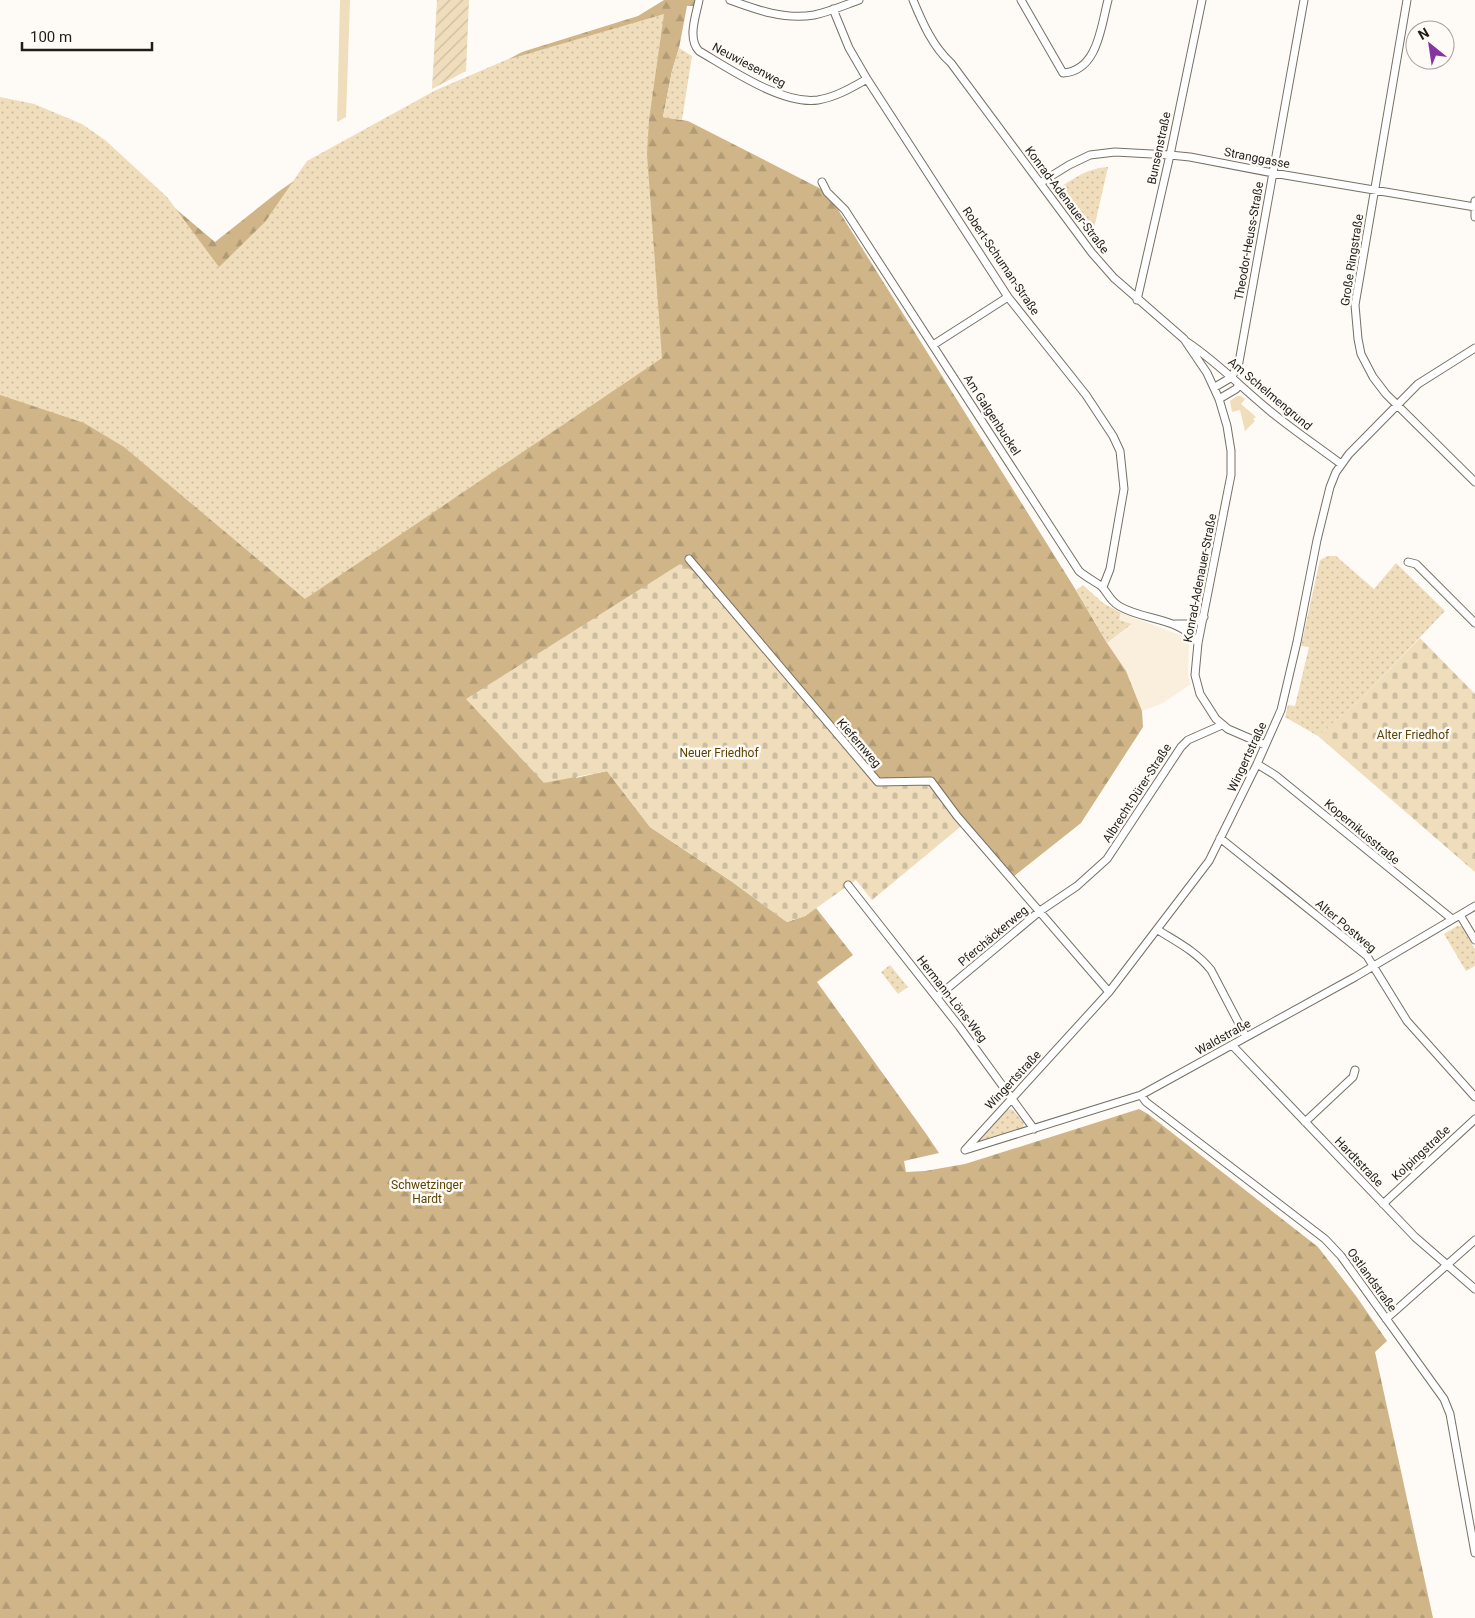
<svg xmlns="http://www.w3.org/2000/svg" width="1475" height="1618" font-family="Roboto,sans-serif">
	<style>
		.built { fill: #faefdc }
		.grass { fill: #efddbb }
		.forest { fill: url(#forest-firs) }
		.cemetery { fill: url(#cemetery-stones) }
		.park { fill: url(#park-dots) }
		.garden { fill: url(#garden-furrows) }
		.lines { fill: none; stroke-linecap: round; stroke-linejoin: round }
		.street-casing { stroke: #767065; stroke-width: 9 }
		.street { stroke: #fff; stroke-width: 7 }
		.labels { text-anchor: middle; stroke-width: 5; stroke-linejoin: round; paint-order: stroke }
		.street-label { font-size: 12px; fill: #201d19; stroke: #fefbf6 }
		.park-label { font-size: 12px; fill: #5d4307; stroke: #fefbf6 }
	</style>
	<defs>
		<pattern id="forest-firs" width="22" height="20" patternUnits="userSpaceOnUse" patternTransform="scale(1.25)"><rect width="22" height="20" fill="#cfb587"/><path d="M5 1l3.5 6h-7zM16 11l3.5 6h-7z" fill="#b19b74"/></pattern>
		<pattern id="cemetery-stones" width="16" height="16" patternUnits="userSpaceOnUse" patternTransform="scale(1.25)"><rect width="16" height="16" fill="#efddbb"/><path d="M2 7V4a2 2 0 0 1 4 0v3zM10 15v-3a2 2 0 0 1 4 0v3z" fill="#cdbda0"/></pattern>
		<pattern id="park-dots" width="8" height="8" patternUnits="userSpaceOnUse" patternTransform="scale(1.25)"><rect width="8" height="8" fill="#efddbb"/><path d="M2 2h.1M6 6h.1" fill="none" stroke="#cdbda0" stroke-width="1.8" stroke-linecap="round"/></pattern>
		<pattern id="garden-furrows" width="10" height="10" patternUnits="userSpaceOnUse" patternTransform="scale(1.25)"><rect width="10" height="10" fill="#efddbb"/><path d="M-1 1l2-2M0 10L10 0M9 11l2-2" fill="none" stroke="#cdbda0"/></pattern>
	</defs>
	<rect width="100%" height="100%" fill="#fefbf6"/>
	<path class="built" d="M1121 613 1183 636 1189 645 1188 676 1191 684 1163 703 1142 711 1126 671 1107 643 1132 625 1119 620Z"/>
	<path class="grass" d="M340 0H350L346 117 337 122Z
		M1237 396H1241L1245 399 1241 404 1256 417 1253 419 1255 421 1245 431 1240 410 1232 412 1230 401Z"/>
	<path class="forest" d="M664 0H695L694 6H687L679 48 672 71 663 117 688 121 827 192 1074 587 1107 643 1126 671 1142 711 1143 727 1081 823 1013 877 940 795 877 783 697 573 576 778 607 771 650 827 731 881 787 922 805 916 816 908 853 955 817 982 927 1135 939 1153 904 1161 906 1172 925 1171 965 1164 1139 1109 1148 1114 1318 1247 1356 1296 1387 1341 1375 1352 1433 1618H0V185L138 177 215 242 278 192 334 153 522 52 638 16Z"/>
	<path class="cemetery" d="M680 564 697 573 877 783 930 782 965 823 872 900 856 880 805 916 787 922 731 881 650 827 607 771 544 783 466 699Z
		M1420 638 1475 694V872L1318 736 1363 697Z"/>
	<path class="park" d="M664 14 649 120 647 154 662 358 305 599 124 447 84 423 0 395V97L34 104 82 124 105 140 167 197 219 267 265 222 307 161 436 90 506 60Z
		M679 48 692 56 682 120 663 117 672 71Z
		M1108 167 1092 237 1056 190C1072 179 1088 168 1108 167Z
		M1328 556H1336L1374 589 1396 563 1445 611 1363 697 1318 736 1285 717 1288 705 1295 706 1309 647 1301 646 1320 560Z
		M1083 585 1103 603 1121 613 1119 620 1132 624 1107 643 1076 590Z
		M1457 926H1462L1475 949V966L1466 971 1444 934Z
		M890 965 908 987 898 994 881 972Z
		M1010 1109 1013 1110 1024 1123 1023 1129 976 1143 1007 1110Z"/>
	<path class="garden" d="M437 0H469L466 71 432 89Z"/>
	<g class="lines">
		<defs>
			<path id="street" d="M699 0C696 16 687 38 699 51 730 69 782 105 818 100 836 97 851 88 867 79
				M730 0C757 10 785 20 814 15 829 12 845 5 859 0
				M913 0C922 22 933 47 951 63L1092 253 1114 278 1184 339 1207 373 1219 399 1227 426 1231 451V475L1198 643 1195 675 1200 694 1216 719 1228 729 1265 745
				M1021 0 1063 73C1098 71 1101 26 1108 0
				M1407 0 1355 305 1358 339 1361 354 1373 377 1386 394 1475 482
				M833 9 849 48 867 79 1008 297 1086 395 1113 436 1120 451 1124 489 1110 569 1103 587
				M822 182 827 192 845 210 1079 571C1086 577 1094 581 1101 586 1107 591 1109 600 1119 606 1144 621 1180 617 1198 643
				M1040 183 1069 165 1090 155 1115 152 1170 155 1190 157 1273 173 1475 207
				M1475 201V217
				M1137 300 1170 155 1202 0
				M1187 342C1217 362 1242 388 1270 411 1293 430 1317 446 1341 464
				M933 345 1008 297
				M1215 387 1232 377 1239 362 1304 0
				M1219 399 1236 389 1239 385
				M689 559 878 782 931 781 957 816 1109 992
				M1408 562 1416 564 1475 623
				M1175 624H1190L1204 617
				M1257 764 1275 775 1452 919
				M1220 838 1367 956 1407 1021 1475 1097
				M848 885 959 1026 1034 1129
				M1460 915 1475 940
				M1158 930C1177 942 1197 952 1211 970L1246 1037
				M937 997 1040 911 1077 886 1107 859 1181 747 1188 740 1222 725
				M1232 1045 1415 1237 1475 1289
				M1141 1095 1146 1102 1325 1239 1341 1256 1444 1399 1450 1414 1475 1553
				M1305 1122 1353 1077 1355 1070
				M965 1150 1109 992 1209 861 1257 764 1281 710 1297 642 1317 540 1330 487 1336 472 1349 454 1418 384 1475 348
				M965 1150 1141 1095 1355 977 1475 906
				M1383 1204 1475 1119
				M1386 1319 1475 1240"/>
		</defs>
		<use href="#street" class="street-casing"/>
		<use href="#street" class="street"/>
	</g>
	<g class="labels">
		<g class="street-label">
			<text transform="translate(749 65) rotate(28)" y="4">Neuwiesenweg</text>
			<text transform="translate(1159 148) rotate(-78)" y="4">Bunsenstraße</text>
			<text transform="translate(1257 158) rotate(11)" y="4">Stranggasse</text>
			<text transform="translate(1067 200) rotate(53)" y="4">Konrad-Adenauer-Straße</text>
			<text transform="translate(1249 241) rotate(-80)" y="4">Theodor-Heuss-Straße</text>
			<text transform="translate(1352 260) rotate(-81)" y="4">Große Ringstraße</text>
			<text transform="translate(1001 261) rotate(56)" y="4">Robert-Schuman-Straße</text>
			<text transform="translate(1270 394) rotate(40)" y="4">Am Schelmengrund</text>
			<text transform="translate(992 415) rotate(57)" y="4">Am Galgenbuckel</text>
			<text transform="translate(1200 578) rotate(-79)" y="4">Konrad-Adenauer-Straße</text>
			<text transform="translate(859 743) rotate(49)" y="4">Kiefernweg</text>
			<text transform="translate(1247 757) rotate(-65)" y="4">Wingertstraße</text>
			<text transform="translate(1137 793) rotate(-57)" y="4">Albrecht-Dürer-Straße</text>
			<text transform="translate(1362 832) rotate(40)" y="4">Kopernikusstraße</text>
			<text transform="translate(1346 926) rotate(40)" y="4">Alter Postweg</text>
			<text transform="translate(993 936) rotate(-40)" y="4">Pferchäckerweg</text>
			<text transform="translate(952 999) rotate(52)" y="4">Hermann-Löns-Weg</text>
			<text transform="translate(1223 1037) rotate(-29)" y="4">Waldstraße</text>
			<text transform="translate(1013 1080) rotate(-47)" y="4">Wingertstraße</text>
			<text transform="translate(1421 1153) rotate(-43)" y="4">Kolpingstraße</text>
			<text transform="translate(1359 1162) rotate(46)" y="4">Hardtstraße</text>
			<text transform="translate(1372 1280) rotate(54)" y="4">Ostlandstraße</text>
		</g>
		<g class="park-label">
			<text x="1413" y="739">Alter Friedhof</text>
			<text x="719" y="757">Neuer Friedhof</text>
			<text x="427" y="1189">Schwetzinger<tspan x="427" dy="14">Hardt</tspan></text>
		</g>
	</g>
	<g transform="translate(1430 45) rotate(330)"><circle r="24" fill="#fefbf6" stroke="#a5a29e"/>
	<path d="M0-4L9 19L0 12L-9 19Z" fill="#8634a3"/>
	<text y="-8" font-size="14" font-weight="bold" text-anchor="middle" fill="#201d19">N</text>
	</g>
	<path d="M22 42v8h130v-8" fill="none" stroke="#201d19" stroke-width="2.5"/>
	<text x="30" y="42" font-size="15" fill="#201d19" stroke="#fefbf6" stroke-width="4" paint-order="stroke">100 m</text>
</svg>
